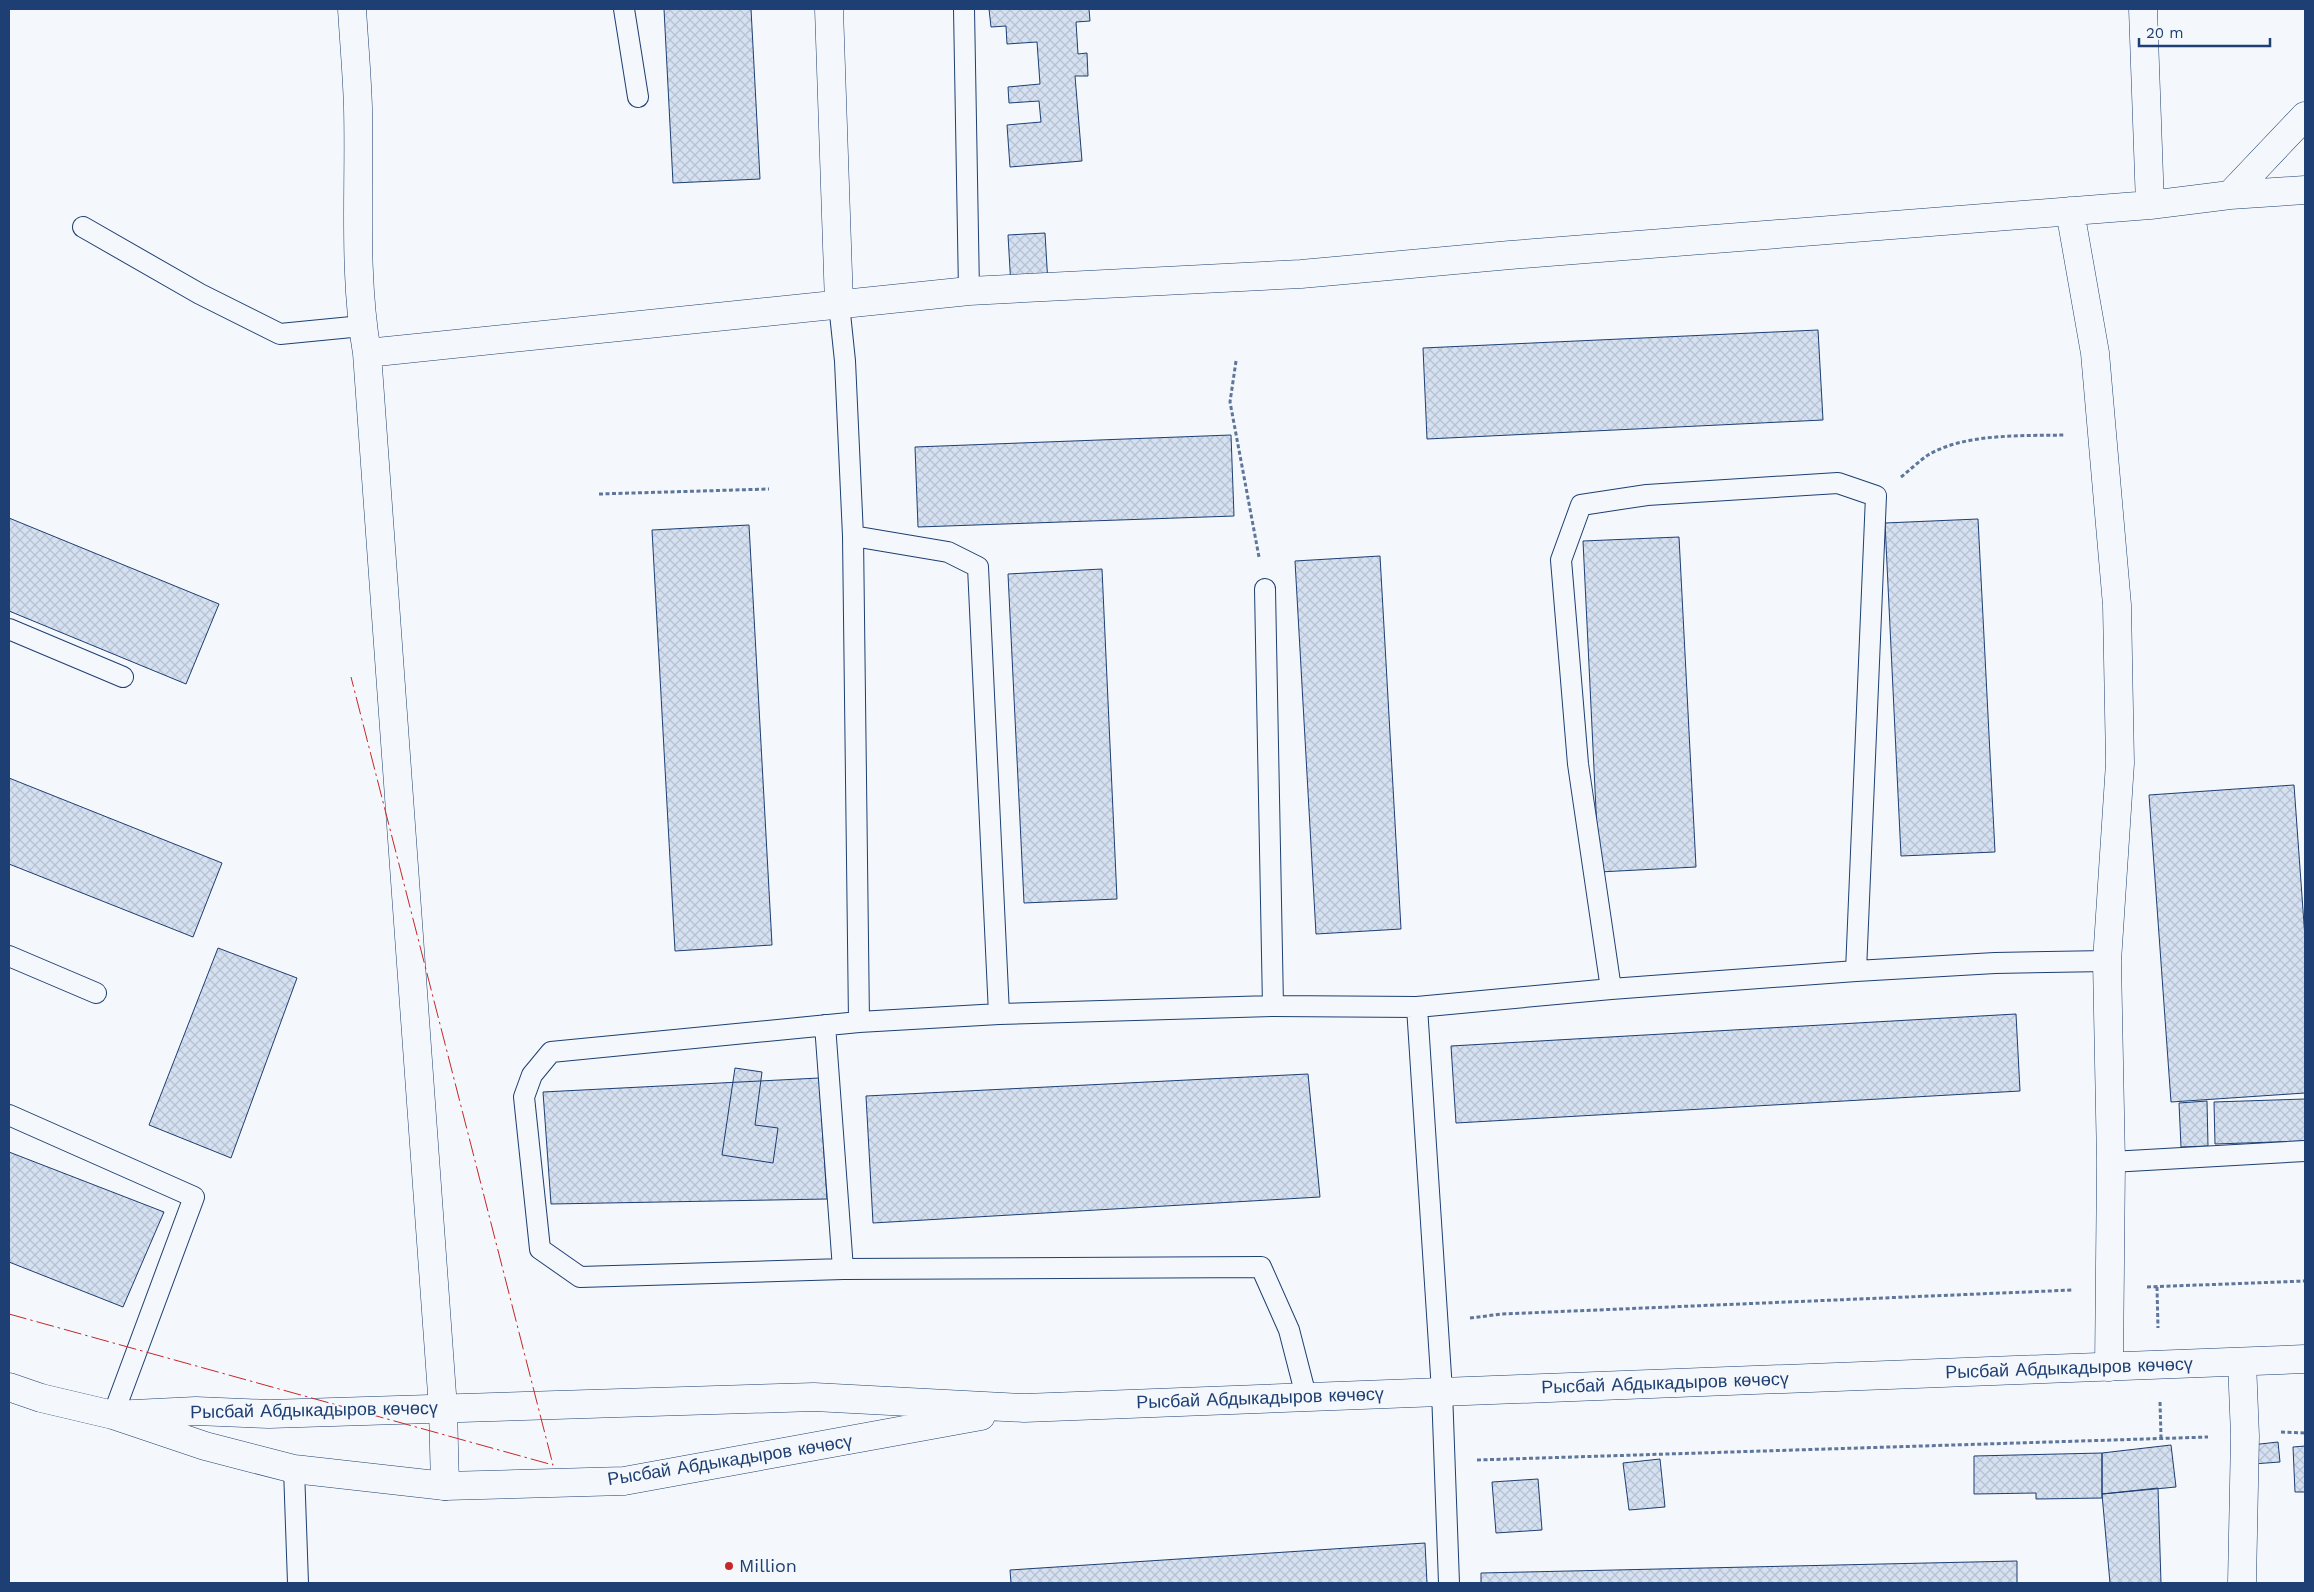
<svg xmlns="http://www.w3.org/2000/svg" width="2314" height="1592" font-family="'Work Sans',sans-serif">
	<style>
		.building { fill: url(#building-cross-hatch); stroke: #1d3f73 }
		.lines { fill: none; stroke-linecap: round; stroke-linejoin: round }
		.lane-casing { stroke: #1d3f73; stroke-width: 22 }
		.street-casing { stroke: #1d3f73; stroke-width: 29 }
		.secondary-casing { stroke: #1d3f73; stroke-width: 29 }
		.path { stroke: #5e769c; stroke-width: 3; stroke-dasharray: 4 2.5; stroke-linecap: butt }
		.lane { stroke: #f4f7fb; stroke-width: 20 }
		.street { stroke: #f4f7fb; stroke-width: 28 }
		.secondary { stroke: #f4f7fb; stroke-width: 28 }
		.power { stroke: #c62828; stroke-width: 1; stroke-dasharray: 18 4 2.5 4; stroke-linecap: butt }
		.poi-dot { fill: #c62828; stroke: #f4f7fb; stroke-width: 2 }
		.labels { text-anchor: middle; stroke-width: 4; stroke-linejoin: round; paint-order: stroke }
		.street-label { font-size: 18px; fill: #1d3f73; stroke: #f4f7fb }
		.poi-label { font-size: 18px; fill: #1d3f73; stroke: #f4f7fb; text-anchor: start }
	</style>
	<defs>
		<pattern id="building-cross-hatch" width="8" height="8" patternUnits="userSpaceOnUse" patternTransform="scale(1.25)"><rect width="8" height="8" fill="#d5e0f0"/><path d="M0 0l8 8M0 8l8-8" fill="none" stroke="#b6c1d1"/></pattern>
	</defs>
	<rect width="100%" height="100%" fill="#f4f7fb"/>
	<path class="building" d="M664 9H751L760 179 673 183Z
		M989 9H1089L1090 21 1076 22 1078 54 1087 53 1088 76H1075L1082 161 1010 167 1007 125 1041 122 1039 101 1009 103 1008 87 1040 84 1037 42 1007 44 1006 26 991 27Z
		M1045 233 1048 284 1011 287 1008 235Z
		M1818 330 1823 420 1427 439 1423 348Z
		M1231 435 1234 516 918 527 915 447Z
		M9 518 219 604 186 684 9 611Z
		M1978 519 1995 852 1901 856 1885 523Z
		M749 525 772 945 675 951 652 530Z
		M1679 537 1696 867 1599 872 1583 541Z
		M1380 556 1401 929 1316 934 1295 561Z
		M1102 569 1117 899 1024 903 1008 574Z
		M9 778 222 863 193 937 9 864Z
		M2294 785 2305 938V1093L2171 1102 2149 795Z
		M218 948 297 978 231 1158 149 1125Z
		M2016 1014 2020 1091 1456 1123 1451 1046Z
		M735 1068 762 1072 755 1125 778 1128 773 1163 722 1155Z
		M1308 1074 1320 1197 873 1223 866 1096Z
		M819 1078 827 1199 551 1204 543 1092Z
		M2305 1099V1141L2215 1144 2214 1102Z
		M2207 1101 2208 1146 2181 1147 2179 1103Z
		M9 1152 164 1212 123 1307 9 1262Z
		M2278 1442 2280 1462 2253 1464 2251 1445Z
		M2171 1445 2176 1487 2102 1494V1453Z
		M2305 1446V1492H2295L2293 1447Z
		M2102 1453V1498L2036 1499V1493L1974 1494V1456Z
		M1660 1459 1665 1507 1629 1510 1623 1463Z
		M1538 1479 1542 1530 1496 1533 1492 1482Z
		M2158 1488 2161 1583H2110L2102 1494Z
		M1425 1543 1427 1583H1011L1010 1570Z
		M2017 1561V1583H1481V1573Z"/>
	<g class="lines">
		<defs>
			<path id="lane" d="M624 9 638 97
				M964 9 969 291
				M83 227 200 294 280 334 362 326
				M839 304 845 361 853 536 859 1022
				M853 536 948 552 978 567 999 1014
				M1265 589 1273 1006
				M9 629 123 677
				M9 956 96 993
				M1611 989 1578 764 1561 560 1581 505 1647 495 1838 483 1876 496 1856 971
				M1417 1007 1442 1391 1449 1583
				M825 1025 843 1269
				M9 1115 194 1197 113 1415
				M2111 1162 2305 1151
				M1306 1396 1289 1330 1261 1267 843 1269 580 1277 540 1249 524 1097 532 1075 551 1052 859 1022 999 1014 1273 1006 1417 1007 1611 989 1856 971 1995 963 2107 961
				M294 1469 298 1583"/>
			<path id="street" d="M352 9C354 42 357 75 358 108 360 189 353 272 367 353L969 291 1301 274 1510 255 2150 205 2230 195 2305 190
				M829 9 839 304
				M2143 9 2150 205
				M2230 195 2305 116
				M2070 211 2095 353 2117 605 2120 763 2107 961 2111 1162 2109 1367
				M367 353 443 1408 445 1486
				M2242 1583 2245 1436 2242 1362"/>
			<path id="secondary" d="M9 1387 41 1398 113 1415 205 1446 294 1469 445 1486 624 1481 981 1416
				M113 1415 196 1411 269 1414 814 1397 1024 1408 2305 1359"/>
		</defs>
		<use href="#lane" class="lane-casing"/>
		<use href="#street" class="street-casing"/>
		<use href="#secondary" class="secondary-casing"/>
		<path class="path" d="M1236 361 1230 402 1259 557
			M1901 477C1910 470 1919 461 1928 455 1965 433 2023 436 2064 435
			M599 494 769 489
			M2147 1287 2305 1281
			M2157 1287 2158 1328
			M1470 1318 1502 1314 2073 1290
			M2160 1402 2161 1437
			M2281 1432 2305 1433
			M1477 1460 2208 1437"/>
		<use href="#lane" class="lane"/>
		<use href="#street" class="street"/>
		<use href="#secondary" class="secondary"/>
		<path class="power" d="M9 1314 553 1465 351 677"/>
	</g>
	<circle class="poi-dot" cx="729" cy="1566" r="5"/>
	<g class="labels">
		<g class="street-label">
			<text transform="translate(2069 1368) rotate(-2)" y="6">Рысбай Абдыкадыров көчөсү</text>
			<text transform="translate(1665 1383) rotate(-2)" y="6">Рысбай Абдыкадыров көчөсү</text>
			<text transform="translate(1260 1398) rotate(-2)" y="6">Рысбай Абдыкадыров көчөсү</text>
			<text transform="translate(314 1410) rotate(-1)" y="6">Рысбай Абдыкадыров көчөсү</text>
			<text transform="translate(730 1460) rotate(-9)" y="6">Рысбай Абдыкадыров көчөсү</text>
		</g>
		<g class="poi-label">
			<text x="739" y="1572">Million</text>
		</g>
	</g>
	<rect width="2314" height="1592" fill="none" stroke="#1d3f73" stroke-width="20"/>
	<path d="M2139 38v8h131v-8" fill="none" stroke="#1d3f73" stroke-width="2.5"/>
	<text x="2146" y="38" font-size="15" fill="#1d3f73" stroke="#f4f7fb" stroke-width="4" paint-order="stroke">20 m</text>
</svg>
